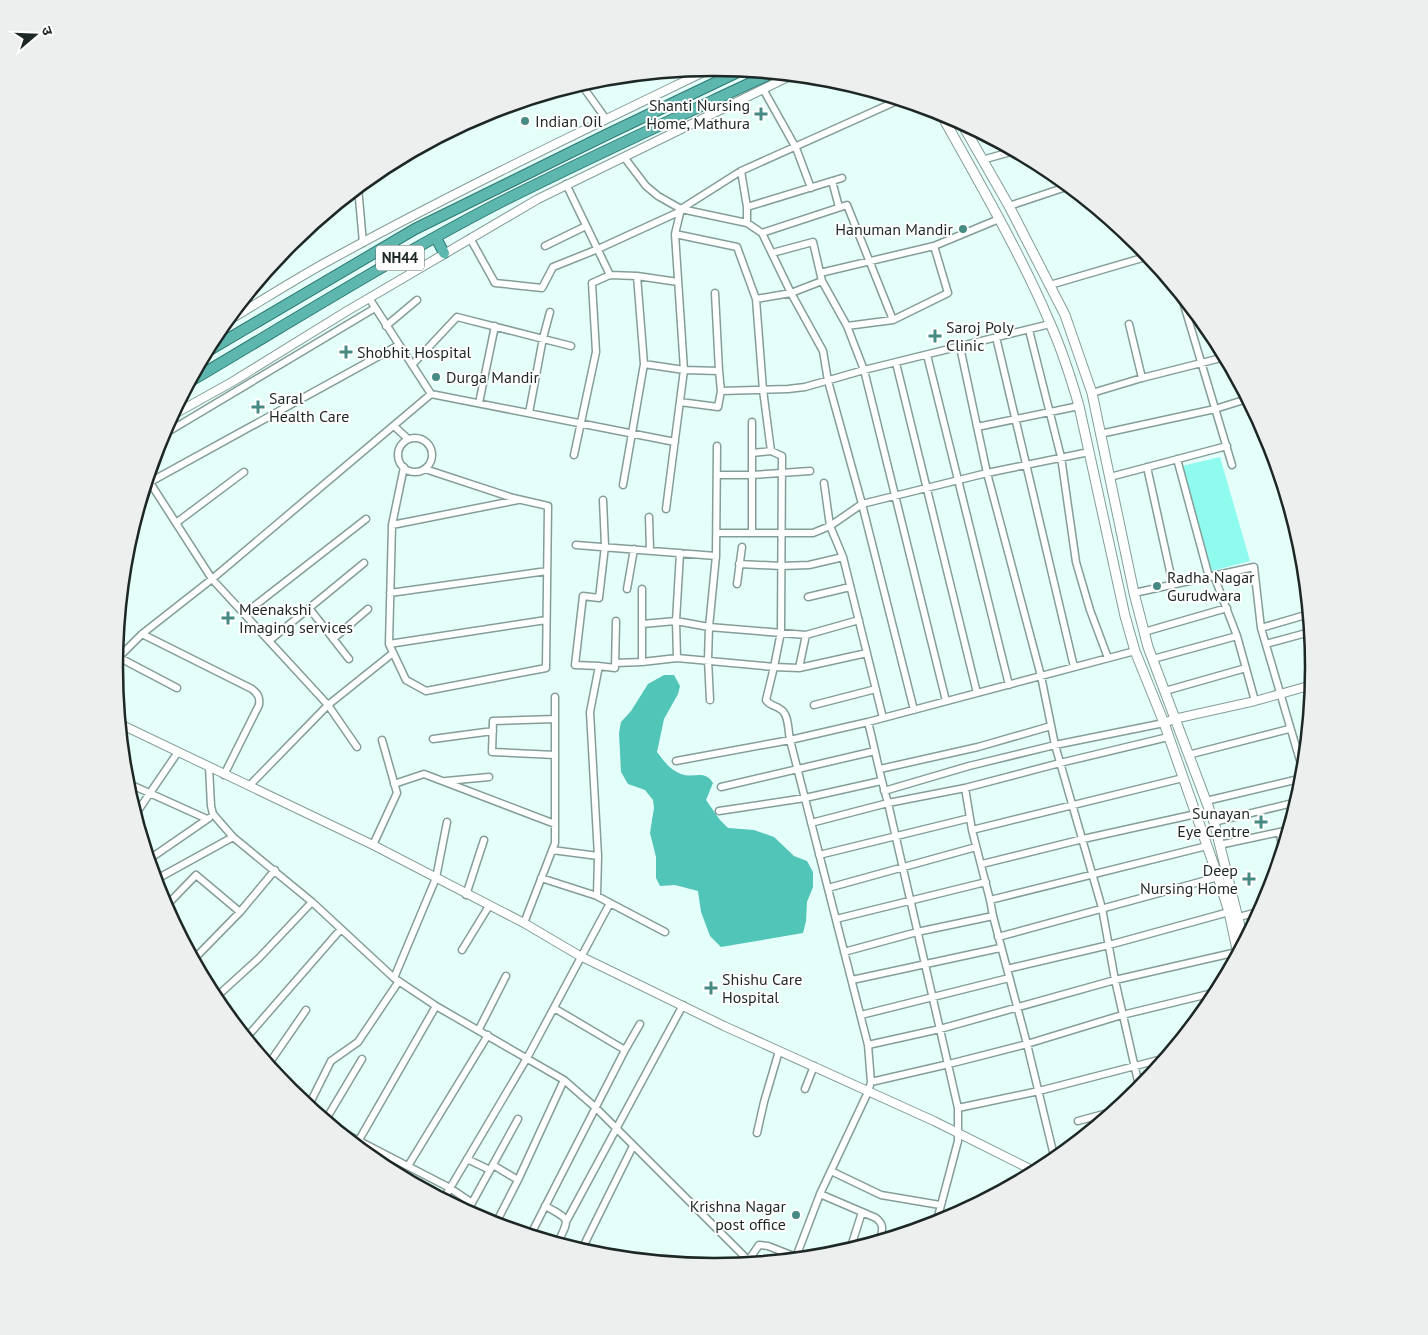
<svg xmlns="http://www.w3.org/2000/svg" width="1428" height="1335" font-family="'PT Sans','Noto Sans Devanagari',sans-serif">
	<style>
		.green { fill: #8efbee }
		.water { fill: #51c5b8 }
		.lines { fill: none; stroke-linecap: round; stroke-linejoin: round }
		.minor-casing { stroke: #849d99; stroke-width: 9 }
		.tertiary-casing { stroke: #849d99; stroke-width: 10 }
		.secondary-casing { stroke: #849d99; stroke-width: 11 }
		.trunk-casing { stroke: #2d7971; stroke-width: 12 }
		.minor { stroke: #fff; stroke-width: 6 }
		.tertiary { stroke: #fff; stroke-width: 8 }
		.secondary { stroke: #fff; stroke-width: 9 }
		.trunk { stroke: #5eb7ae; stroke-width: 10 }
		.poi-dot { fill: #458b83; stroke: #fff; stroke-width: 2 }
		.labels { text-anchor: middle; stroke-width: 4; stroke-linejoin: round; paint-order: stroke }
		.shield { fill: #fff; stroke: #616867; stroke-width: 1 }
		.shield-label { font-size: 15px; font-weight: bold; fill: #1d2726 }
		.poi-label { font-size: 16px; fill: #1d2726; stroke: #fff; text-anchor: start }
		.rim { fill: none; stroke: #1d2726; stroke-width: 2.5 }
	</style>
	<rect width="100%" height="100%" fill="#e4fffa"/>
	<path class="green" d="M1220 457 1250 561 1212 571 1182 466Z"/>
	<path class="water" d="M664 675H674L680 686 678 694 664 719 657 752C664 761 670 770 681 774 694 779 704 769 713 783L706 800 720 820 728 828 754 830 774 837 794 856 807 861 813 872V887L807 902 806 921 803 933 721 947 710 936 701 912 698 891 675 885 660 886 656 878V857L650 833 654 808 653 800 645 790 628 784 621 772 619 733 621 722 631 711 648 684Z"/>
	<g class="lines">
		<defs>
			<path id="minor" d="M581 84 606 119
				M763 89 796 148 811 188
				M624 157 646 186 658 196 681 209 747 223 762 233 791 293 823 351 828 381 862 504 914 710
				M982 160 1014 151
				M741 171 747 207V223
				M832 181 839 207
				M566 184 610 275
				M358 187 363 243
				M1009 206 1069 186
				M747 207 842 178
				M762 233 847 205 893 320 847 326
				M675 234 737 247 756 299 763 390 771 451 752 453
				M470 238 495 283 542 288 553 267 598 249 681 211
				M545 246 586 226
				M772 253 813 242 822 281 847 326 864 370 946 701
				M820 273 934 246 999 219
				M637 276 678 282
				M1050 285 1149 256
				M715 293 719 371
				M1181 295 1232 465
				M369 298 431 394 675 442
				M756 299 791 293 822 281
				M893 320 948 293 934 246
				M1129 324 1142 378
				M386 326 417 300
				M1029 330 1061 457 1076 562 1090 610 1108 658
				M996 337 1074 667
				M960 347 987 473 1041 676 1055 745 1102 908 1115 980 1140 1090
				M927 355 1009 685
				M896 363 977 693
				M644 364 684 370 719 371 721 391 718 407 680 402
				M412 365 457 317 571 346
				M721 391 788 389 805 387 864 370 1050 324
				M1092 393 1142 378 1225 357
				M479 403 495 326
				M529 413 543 338 550 312
				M752 422V533
				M394 426 408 439
				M977 427 1079 406
				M1100 434 1215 409 1247 399
				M161 436 375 308
				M1268 437 1277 470
				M398 455a17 17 0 1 1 34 0a17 17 0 1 1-34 0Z
				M771 451 782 456 781 632 774 667 766 700C770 706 775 705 780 709 789 713 788 731 790 740L868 1045 871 1082 868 1092 820 1194 796 1257 802 1259
				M574 455 596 352 592 283 610 275 637 276 644 364 623 485
				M1177 459 1209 577
				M404 467 392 525 389 644 406 680 426 691 546 668 548 506 513 498 425 469
				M1147 467 1173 585
				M717 475H752L810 471
				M1110 477 1227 446
				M147 478 212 579 328 705 357 747
				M150 482 399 345
				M824 483 830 526 843 557 883 718
				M603 500 605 546 599 598 583 596 575 665 599 666 615 668 616 621
				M666 509 684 370 675 234 681 209 741 171 899 100
				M649 517 650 550
				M176 523 244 472
				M392 525 518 500
				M717 533H813L830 526 862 504 987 473 1089 452
				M576 545 716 556
				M739 564 781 566 809 565 843 557
				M1214 576 1237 636 1255 701
				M737 584 742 547
				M627 589 634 549
				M642 589V662L677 658 676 621 680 553
				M390 593 547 571
				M1134 593 1254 567 1261 628 1304 774
				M808 597 850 587
				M309 608 349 659
				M244 614 366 519
				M1305 615 1310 628
				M642 624 676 621 709 627 806 635 859 620
				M1261 628 1309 614
				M1144 632 1227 608
				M142 634 252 689C258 694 260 697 259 705L224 775
				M333 639 368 609
				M269 641 364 563
				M389 644 546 620
				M1266 644 1310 632
				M120 658 177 688
				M677 658 774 667 799 668 867 653
				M1153 659 1237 636
				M114 662 142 634 212 579 431 394
				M615 663 642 662
				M799 668 806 635
				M1165 691 1246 668
				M710 700 708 660 709 627 716 556 717 446
				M814 705 876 689
				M868 722C875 749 880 777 888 803L958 1108V1141L936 1224
				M433 739 493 731
				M555 755 492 752 493 721 555 719
				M1188 755 1289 729
				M676 761 790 740 868 722 1135 651
				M209 767 211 806 213 814 233 837 312 902 394 978 436 1006 564 1080 595 1107 752 1264
				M880 769 978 747 1051 726
				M446 781 489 777
				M125 782 207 819
				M394 784 424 774 555 824
				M249 786 328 705 393 653
				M721 787 875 751
				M965 788 972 830 990 900 993 916 1027 1044 1055 1160
				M884 791 969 766 1055 745 1164 723
				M1206 801 1303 778
				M719 811 805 798 881 781
				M135 815 178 752
				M1214 822 1297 802
				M811 823 888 803 965 788 1060 763 1168 737
				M972 830 1183 778
				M1280 832 1282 850
				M373 845 397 793 382 740
				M1219 845 1289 830
				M552 850 598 856
				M819 855 970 818
				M148 860 209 818
				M982 864 1083 839 1196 814
				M155 880 233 837
				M828 888 976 847
				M466 895 484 840
				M597 896 598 856 590 712 599 666
				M990 900 1207 846
				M610 903 665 932
				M165 907 196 875 240 912
				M1239 917 1261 911
				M836 919 986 882
				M524 923 555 843V697
				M998 937 1218 877
				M462 950 489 906
				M844 952 917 932 993 916
				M193 960 240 912 275 870
				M1007 969 1109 945 1229 912
				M394 978 436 878 447 822
				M852 980 1000 948
				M214 999 259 958 312 902
				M554 1008 625 1050
				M861 1015 1009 978
				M479 1029 506 976
				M246 1038 341 929
				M868 1045 940 1029 1115 980 1237 952
				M268 1065 306 1010
				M1138 1079 1152 1075
				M871 1082 949 1064 1027 1044 1122 1015 1217 992
				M805 1089 814 1066
				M308 1107 331 1061 358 1042 399 981
				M958 1108 1039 1091 1166 1058
				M325 1121 362 1059
				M1078 1121 1115 1111
				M334 1128 450 1188 472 1203
				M757 1133 764 1102 779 1051
				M359 1140 436 1006
				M467 1159 490 1170
				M493 1165 518 1180
				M408 1166 488 1035
				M831 1171 881 1195 940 1205
				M820 1194 876 1218C885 1225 882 1231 880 1241
				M443 1200 527 1058 610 903 597 896 541 878
				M545 1206C571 1220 570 1218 557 1244
				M467 1212 518 1119
				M567 1220 683 1005
				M495 1225 518 1180 564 1080
				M530 1236 625 1050 640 1024
				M850 1250 862 1212
				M581 1251 633 1146
				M746 1264 759 1245 768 1246 796 1257"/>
			<path id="tertiary" d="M224 323C260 302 295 279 332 259 456 191 584 130 712 68
				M171 416 232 382 347 311 538 199 792 75
				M1164 723 1174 719 1255 701 1312 685
				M120 724 373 845 524 923 580 956 724 1026 934 1121 1036 1172"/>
			<path id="secondary" d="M940 112C978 181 1019 250 1050 323 1062 350 1071 378 1079 406L1125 616 1135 651 1164 723 1218 877 1229 912 1238 954
				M961 122 1009 206 1065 315 1092 393 1134 593 1148 647 1214 822 1244 942"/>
			<path id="trunk" d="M436 238 444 253
				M206 352 415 229 608 134 742 70
				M189 382C289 323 388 261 491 207 583 160 678 117 772 73"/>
		</defs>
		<use href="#minor" class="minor-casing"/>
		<use href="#tertiary" class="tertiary-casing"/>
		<use href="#secondary" class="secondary-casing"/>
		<use href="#trunk" class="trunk-casing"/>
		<use href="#minor" class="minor"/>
		<use href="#tertiary" class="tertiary"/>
		<use href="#secondary" class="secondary"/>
		<use href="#trunk" class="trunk"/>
	</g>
	<g class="poi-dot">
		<path d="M758.5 106.5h5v5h5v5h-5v5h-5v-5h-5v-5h5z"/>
		<circle cx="525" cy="121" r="5"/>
		<circle cx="963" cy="229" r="5"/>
		<path d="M932.5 328.5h5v5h5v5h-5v5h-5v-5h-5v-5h5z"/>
		<path d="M343.5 344.5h5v5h5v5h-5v5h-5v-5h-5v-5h5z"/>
		<circle cx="436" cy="377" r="5"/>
		<path d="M255.5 399.5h5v5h5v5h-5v5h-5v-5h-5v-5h5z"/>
		<circle cx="1157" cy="586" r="5"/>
		<path d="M225.5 610.5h5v5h5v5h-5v5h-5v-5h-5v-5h5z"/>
		<path d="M1258.5 814.5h5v5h5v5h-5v5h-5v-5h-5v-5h5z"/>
		<path d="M1246.5 871.5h5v5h5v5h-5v5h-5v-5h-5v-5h5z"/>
		<path d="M708.5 980.5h5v5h5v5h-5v5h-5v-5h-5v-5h5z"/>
		<circle cx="796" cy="1215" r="5"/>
	</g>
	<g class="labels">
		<rect class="shield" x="376" y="245.5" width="48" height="25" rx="4"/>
		<g class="shield-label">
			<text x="400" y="263">NH44</text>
		</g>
		<g class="poi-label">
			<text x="750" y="111" text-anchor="end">Shanti Nursing<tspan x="750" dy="18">Home, Mathura</tspan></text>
			<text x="535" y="127">Indian Oil</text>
			<text x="953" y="235" text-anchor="end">Hanuman Mandir</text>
			<text x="946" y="333">Saroj Poly<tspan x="946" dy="18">Clinic</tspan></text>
			<text x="357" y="358">Shobhit Hospital</text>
			<text x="446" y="383">Durga Mandir</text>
			<text x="269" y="404">Saral<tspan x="269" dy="18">Health Care</tspan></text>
			<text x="1167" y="583">Radha Nagar<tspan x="1167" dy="18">Gurudwara</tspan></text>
			<text x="239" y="615">Meenakshi<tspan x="239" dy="18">Imaging services</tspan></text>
			<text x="1250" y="819" text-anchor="end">Sunayan<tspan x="1250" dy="18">Eye Centre</tspan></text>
			<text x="1238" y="876" text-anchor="end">Deep<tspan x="1238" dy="18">Nursing Home</tspan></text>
			<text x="722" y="985">Shishu Care<tspan x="722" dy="18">Hospital</tspan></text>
			<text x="786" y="1212" text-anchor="end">Krishna Nagar<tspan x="786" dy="18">post office</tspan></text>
		</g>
	</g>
	<path d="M0 0H1428V1335H0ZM123 667a591 591 0 1 1 1182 0a591 591 0 1 1-1182 0Z" fill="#edeeee" fill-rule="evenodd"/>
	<path class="rim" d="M123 667a591 591 0 1 1 1182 0a591 591 0 1 1-1182 0Z"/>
	<g transform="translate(35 35) rotate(71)" stroke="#ffffff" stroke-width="4" paint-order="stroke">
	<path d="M0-4L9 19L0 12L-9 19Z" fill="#1d2726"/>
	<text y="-8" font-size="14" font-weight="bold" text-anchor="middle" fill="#1d2726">उ</text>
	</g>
</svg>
